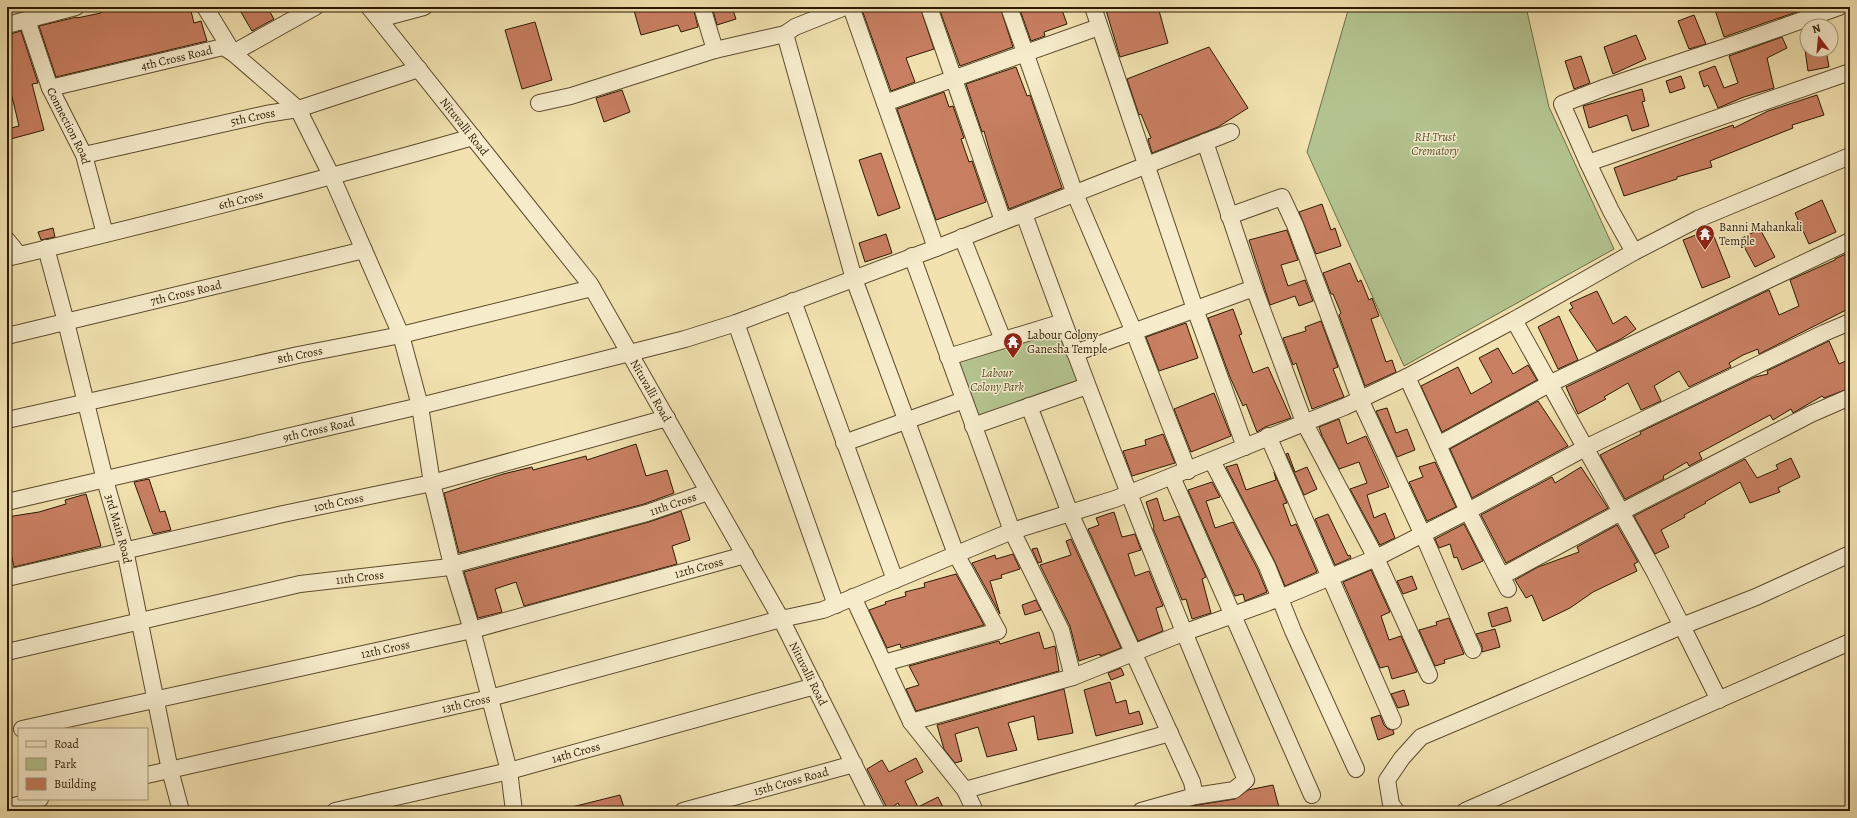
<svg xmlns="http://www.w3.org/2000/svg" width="1857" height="818" font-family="Alegreya,serif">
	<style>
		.green { fill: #b4c490; stroke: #706e48 }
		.building { fill: #c97f62; stroke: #2c1900 }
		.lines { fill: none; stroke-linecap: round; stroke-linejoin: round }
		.minor-casing { stroke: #5d4b2c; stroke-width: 18 }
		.minor { stroke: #f6eccc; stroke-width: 16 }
		.labels { text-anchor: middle; stroke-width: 3; stroke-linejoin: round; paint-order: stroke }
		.street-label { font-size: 12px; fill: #2c1900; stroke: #f6eccc }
		.park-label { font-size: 12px; font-style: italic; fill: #554c2b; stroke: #f6eccc }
		.poi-label { font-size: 12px; fill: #2c1900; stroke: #f6eccc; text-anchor: start }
	</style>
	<rect width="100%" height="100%" fill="#f1e2b0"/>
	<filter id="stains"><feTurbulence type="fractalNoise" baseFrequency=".005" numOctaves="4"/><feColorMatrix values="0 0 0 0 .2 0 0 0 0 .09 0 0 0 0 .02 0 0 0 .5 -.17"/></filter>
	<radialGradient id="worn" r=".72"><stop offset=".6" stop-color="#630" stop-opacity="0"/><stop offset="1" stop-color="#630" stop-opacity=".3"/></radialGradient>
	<path class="green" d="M1349 7H1526L1549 107 1614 249 1404 366 1307 152Z
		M1063 322 1087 386 973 426 948 357Z"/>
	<path class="building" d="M117 7H190L194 23 201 21 207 41 56 77 39 26 77 17V18L101 13 100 11Z
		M238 7H267L274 19 252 31Z
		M633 7H693L698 27 681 32 678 25 641 35Z
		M712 7H732L736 19 717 25Z
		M861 7H920L934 49 906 58 915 82 891 91Z
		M941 7H1000L1013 47 960 66 939 8Z
		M1019 7H1061L1067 24 1044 32 1045 36 1031 41Z
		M1105 7H1158L1168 43 1120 57Z
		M1714 7H1811L1724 37Z
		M1694 15 1706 44 1689 49 1678 21Z
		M535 22 552 80 522 89 505 30Z
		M21 31 38 83 32 84 44 130 7 140V129L19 126 9 84H7V35Z
		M1636 35 1646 59 1613 74 1604 47Z
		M1782 37 1787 48 1767 58 1774 88 1744 97 1718 108 1708 85 1704 87 1699 72 1715 66 1724 88 1738 83 1729 56Z
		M1209 47 1248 108 1218 127 1152 153 1148 139 1151 138 1141 114 1139 115 1127 79Z
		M1805 50H1826L1829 67 1808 71Z
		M1581 56 1590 83 1574 89 1565 61Z
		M1016 67 1027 96 1030 95 1062 188 1009 209 991 156 984 131 982 132 966 84Z
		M1681 76 1685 88 1670 93 1666 81Z
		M1642 89 1645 101 1642 102 1649 126 1632 131 1627 115 1589 128 1583 106Z
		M622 90 630 112 604 122 596 98Z
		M944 92 949 107 953 106 964 138 961 139 969 162 972 161 986 202 936 220 897 109Z
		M1817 95 1824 115 1792 125 1793 128 1710 161 1712 167 1677 177V179L1624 196 1614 168 1733 125 1734 128 1768 111Z
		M881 153 900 208 878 216 859 160Z
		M1822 200 1836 232 1809 244 1795 213Z
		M1322 204 1331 230 1335 228 1341 246 1316 254 1299 212Z
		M53 228 55 237 41 240 38 232Z
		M1711 229 1730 277 1702 288 1683 240Z
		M1760 229 1775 257 1755 267 1740 239Z
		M1287 230 1298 260 1281 265 1288 286 1305 280 1313 301 1299 306 1295 296 1270 305 1249 240Z
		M886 234 892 253 865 262 859 243Z
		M1850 252V308L1759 354 1758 349 1743 355 1729 363 1731 367 1689 387 1679 371 1654 386 1661 401 1641 410 1628 383 1604 397 1606 399 1578 414 1566 387 1769 290 1779 315 1799 306 1790 280 1835 260V259Z
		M1350 263 1358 282 1361 280 1369 300 1372 298 1379 316 1371 319 1386 362 1392 360 1396 372 1365 386 1339 315 1341 313 1333 294H1331L1323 273Z
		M1597 291 1613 324 1626 316 1636 329 1621 339 1597 351 1569 310 1573 308 1570 303Z
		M1233 309 1242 334 1239 335 1253 373 1268 367 1291 418 1265 427 1257 432 1246 404 1243 406 1230 377 1208 318Z
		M1559 316 1578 360 1558 369 1538 327Z
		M1321 321 1338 367 1333 369 1344 397 1312 409 1296 363 1293 365 1283 338 1306 331 1305 327Z
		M1186 323 1198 358 1159 371 1146 337Z
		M1829 341 1839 364 1850 359V388L1824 398 1822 396 1793 413 1791 409 1773 420 1770 415 1699 453 1702 459 1689 466 1687 462 1663 476 1664 479 1625 499 1600 455 1641 434 1640 432 1755 377 1768 374 1767 371Z
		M1498 348 1513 374 1528 365 1537 380 1442 432 1421 386 1458 367 1471 394 1492 382 1479 358Z
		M1214 393 1231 436 1191 452 1174 409Z
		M1538 401 1568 446 1472 498 1450 449Z
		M1387 408 1396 433 1407 429 1415 450 1397 457 1376 411Z
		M1339 419 1347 444 1366 436 1389 487 1367 495 1374 518 1385 513 1395 538 1380 545 1350 489 1367 483 1359 462 1339 469 1322 436 1319 427Z
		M1163 434 1175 463 1132 476 1123 451 1146 445 1145 440Z
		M636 444 646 476 667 470 674 493 644 504 459 553 444 493 503 474 532 467 533 470 586 456 587 460Z
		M1288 453 1295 472 1307 467 1317 489 1304 495 1286 454Z
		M1791 458 1800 477 1778 488 1780 492 1750 503 1740 482 1705 502 1706 503 1684 515 1685 517 1661 530 1669 547 1655 554 1634 516 1745 459 1757 478 1778 469 1776 465Z
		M1435 462 1456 507 1427 521 1409 482 1423 477 1419 467Z
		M1237 464 1246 490 1276 480 1274 472 1287 503 1283 504 1291 526 1296 524 1317 572 1285 586 1275 562 1226 467Z
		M1581 467 1608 508 1506 563 1481 515 1552 477 1555 483Z
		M149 479 160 512 165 511 171 530 153 534 134 482Z
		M1212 482 1220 497 1206 501 1215 528 1233 522 1258 570 1267 592 1245 601 1243 594 1235 596 1188 490Z
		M86 494 101 546 14 567 7 536V517L39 512 66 504 65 500Z
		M1157 498 1164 521 1179 516 1206 577 1202 579 1211 613 1192 619 1186 599 1182 600 1153 528 1154 527 1146 502Z
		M681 511 690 540 672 546 677 564 524 606 516 582 495 589 502 612 478 618 464 572 649 522Z
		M1114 512 1122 537 1135 534 1141 550 1128 554 1135 576 1149 571 1163 606 1156 608 1163 631 1138 641 1088 529 1099 525 1096 518Z
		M1328 514 1348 556 1350 555 1351 558 1335 565 1315 519Z
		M1464 524 1483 561 1462 570 1457 557 1454 558 1450 544 1439 548 1435 539Z
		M1617 525 1638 562 1634 564 1637 571 1593 592 1570 608 1543 621 1532 595 1526 598 1515 580 1538 567 1579 552 1577 547Z
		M1071 539 1121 648 1100 656V654L1079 661 1070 626 1040 565 1071 555 1066 541Z
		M1037 548 1042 562 1038 563 1032 549Z
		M1013 554 1020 569 1001 575 1002 578 990 581 1000 614 972 563 995 555 996 559Z
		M1371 570 1390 612 1381 616 1389 640 1401 636 1417 672 1392 679 1388 666 1380 668 1343 582Z
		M956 574 984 625 901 648 900 644 887 648 869 610 886 604 885 602 906 596 905 592 925 587 924 583Z
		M1412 576 1417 589 1403 594 1397 581Z
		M1036 600 1041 610 1025 615 1022 605Z
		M1507 607 1511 621 1492 627 1488 613Z
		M1449 618 1464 654 1444 660 1445 663 1435 666 1419 630 1437 625 1436 622Z
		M1495 629 1500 647 1482 652V646L1476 634Z
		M1039 632 1044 649 1055 646 1059 671 916 711 906 689 919 685 909 666 999 641 1000 644Z
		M1121 668 1124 675 1111 680 1108 673Z
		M1110 682 1116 703 1126 700 1129 714 1139 711 1143 724 1096 736 1084 690Z
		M1064 689 1073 733 1038 740 1034 716 1008 723 1017 750 987 757 978 727 955 734 962 761 955 763 944 749 937 725Z
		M1404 690 1409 705 1398 708 1391 694Z
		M1380 715 1384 725 1388 729 1393 730 1394 734 1378 740 1371 718Z
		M916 758 923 772 905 781 918 807 938 797 945 811H902L898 803 888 810 867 769 882 760 889 772Z
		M1273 785 1280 811H1176L1197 805 1235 799 1248 790Z
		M620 795 625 811H568V808Z"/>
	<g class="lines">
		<defs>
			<g id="minor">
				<path d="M205 7 233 53 298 109 332 177 401 335 420 406 432 483 452 565 472 630 509 771 514 811"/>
				<path id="s1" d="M369 7 590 284 781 619 877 811"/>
				<path d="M702 7 715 50"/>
				<path d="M851 7 936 248"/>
				<path d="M929 7 1003 221"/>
				<path d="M1009 7 1075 194 1134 332 1188 471"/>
				<path d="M1093 7 1195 309 1245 447"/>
				<path d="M379 19 424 7"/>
				<path id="s2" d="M27 20 50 88 84 155 105 234"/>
				<path d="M7 25 76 7"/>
				<path d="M785 34 854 279 956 554 998 631 884 663"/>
				<path id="s3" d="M50 88 223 47 233 53 315 7"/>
				<path d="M539 103 571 96 715 50 785 34 795 27 845 7"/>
				<path d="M885 103 1099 27"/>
				<path d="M1205 142 1254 288 1304 422 1376 558 1429 675"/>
				<path id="s4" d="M84 155 266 114 298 109 419 69"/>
				<path d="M1588 163 1562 104 1606 87 1746 40 1839 7"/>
				<path d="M1024 214C1093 404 1166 594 1246 780L1234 790 1195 796 1141 811"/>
				<path d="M1229 216 1282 197 1295 225 1360 399 1428 546 1473 650"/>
				<path d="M962 237 1003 340"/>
				<path d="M7 240 19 255"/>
				<path id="s5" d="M46 248 66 322 105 480 125 550 170 770 181 811"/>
				<path d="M1634 252 1611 211 1588 163 1850 72"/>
				<path d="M912 256 1012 531 1061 630 1073 677"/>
				<path id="s6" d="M7 258C163 221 318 181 473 137"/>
				<path d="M793 301 895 580"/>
				<path d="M1514 320 1654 571 1682 626 1756 597 1850 554"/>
				<path d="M736 323 836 605"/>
				<path id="s7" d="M7 336 364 250"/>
				<path d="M1075 353 1254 288"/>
				<path d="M948 357 1063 322"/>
				<path d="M1407 377 1468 511 1508 589"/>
				<path d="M1029 406 1070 513 1192 782 1195 796"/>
				<path id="s8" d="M7 420 298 355 401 335 592 288"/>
				<path d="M973 426 1087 386"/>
				<path d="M1268 436 1393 721"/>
				<path d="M844 443 964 400"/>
				<path d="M1438 445 1549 384 1850 241"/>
				<path d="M1212 461 1267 566 1293 631 1356 769"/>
				<path d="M1172 477 1312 795"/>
				<path id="s9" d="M7 502 420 406 685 339 736 323 936 248 1231 132"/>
				<path d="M1502 576 1621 512 1811 414 1850 397"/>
				<path id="s10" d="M7 578 283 514 432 483 667 418"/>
				<path d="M853 597 911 722 1073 677 1183 633 1280 598 1376 558 1468 511 1585 448 1824 333 1850 322"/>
				<path id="s11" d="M7 652 300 584 450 567 452 565 647 513 708 492"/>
				<path d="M911 722 965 790 975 811"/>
				<path id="s12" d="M22 729 472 630 745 555"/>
				<path id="s13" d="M147 775 490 698 781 619 823 610 1012 531 1115 499 1344 407 1407 377 1514 320 1634 252 1698 219 1850 156"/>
				<path d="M965 790 1170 733"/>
				<path d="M7 808 40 799"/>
				<path id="s14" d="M335 811 509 771 815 686"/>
				<path id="s15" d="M683 811 854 764"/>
				<path d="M1396 811 1391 804 1387 780 1402 758 1421 737 1682 626 1719 700"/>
				<path d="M1465 811 1850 642"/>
			</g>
		</defs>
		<use href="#minor" class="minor-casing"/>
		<use href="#minor" class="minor"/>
	</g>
	<defs>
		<symbol id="temple-pin" viewBox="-11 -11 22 30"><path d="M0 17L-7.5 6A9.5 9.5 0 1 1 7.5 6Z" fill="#8f2418" stroke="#f6eccc"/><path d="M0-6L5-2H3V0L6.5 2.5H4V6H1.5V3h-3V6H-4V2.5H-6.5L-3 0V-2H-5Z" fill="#fff"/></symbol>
	</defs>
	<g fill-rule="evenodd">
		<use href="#temple-pin" x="1694" y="223" width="22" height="30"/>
		<use href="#temple-pin" x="1002" y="331" width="22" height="30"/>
	</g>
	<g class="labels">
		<g class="street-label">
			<text dy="4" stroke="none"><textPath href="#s3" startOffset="130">4th Cross Road</textPath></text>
			<text dy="4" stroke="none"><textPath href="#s4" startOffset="173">5th Cross</textPath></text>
			<text dy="4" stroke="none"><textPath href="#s2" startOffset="114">Connection Road</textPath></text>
			<text dy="4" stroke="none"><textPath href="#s1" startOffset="153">Nituvalli Road</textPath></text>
			<text dy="4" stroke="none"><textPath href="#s6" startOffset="241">6th Cross</textPath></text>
			<text dy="4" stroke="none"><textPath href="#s7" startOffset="184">7th Cross Road</textPath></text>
			<text dy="4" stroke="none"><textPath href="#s8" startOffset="300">8th Cross</textPath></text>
			<text dy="4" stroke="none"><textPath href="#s1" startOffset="477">Nituvalli Road</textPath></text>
			<text dy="4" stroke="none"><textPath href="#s9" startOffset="320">9th Cross Road</textPath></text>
			<text dy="4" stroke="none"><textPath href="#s10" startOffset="340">10th Cross</textPath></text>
			<text dy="4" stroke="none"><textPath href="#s11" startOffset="684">11th Cross</textPath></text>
			<text dy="4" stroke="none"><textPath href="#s5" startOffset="290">3rd Main Road</textPath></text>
			<text dy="4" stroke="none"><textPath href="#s12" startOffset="696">12th Cross</textPath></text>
			<text dy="4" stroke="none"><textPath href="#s11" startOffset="361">11th Cross</textPath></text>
			<text dy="4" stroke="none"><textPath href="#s12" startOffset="372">12th Cross</textPath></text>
			<text dy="4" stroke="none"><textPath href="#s1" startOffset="801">Nituvalli Road</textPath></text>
			<text dy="4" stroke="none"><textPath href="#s13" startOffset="327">13th Cross</textPath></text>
			<text dy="4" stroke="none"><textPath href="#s14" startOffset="248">14th Cross</textPath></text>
			<text dy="4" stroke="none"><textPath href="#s15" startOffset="112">15th Cross Road</textPath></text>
		</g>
		<g class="park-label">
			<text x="1435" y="141">RH Trust<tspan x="1435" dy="14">Crematory</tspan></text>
			<text x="997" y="377">Labour<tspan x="997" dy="14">Colony Park</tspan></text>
		</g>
		<g class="poi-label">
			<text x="1719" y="231">Banni Mahankali<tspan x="1719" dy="14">Temple</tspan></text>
			<text x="1027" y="339">Labour Colony<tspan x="1027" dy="14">Ganesha Temple</tspan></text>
		</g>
	</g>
	<rect width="1857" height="818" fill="none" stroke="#f1e2b0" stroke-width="24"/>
	<rect x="8" y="8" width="1841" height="802" fill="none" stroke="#2c1900" stroke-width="2"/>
	<rect x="12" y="12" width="1833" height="794" fill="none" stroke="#2c1900"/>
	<rect x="18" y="728" width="130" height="72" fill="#f6eccc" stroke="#a5987a"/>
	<rect x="26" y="741" width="20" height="6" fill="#f6eccc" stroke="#a5987a"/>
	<text x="54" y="748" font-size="12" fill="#2c1900">Road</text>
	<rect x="26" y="758" width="20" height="12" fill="#b4c490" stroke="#a5987a"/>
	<text x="54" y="768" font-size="12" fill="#2c1900">Park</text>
	<rect x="26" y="778" width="20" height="12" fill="#c97f62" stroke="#a5987a"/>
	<text x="54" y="788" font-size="12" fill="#2c1900">Building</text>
	<g transform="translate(1819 38) rotate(344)"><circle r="19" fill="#f6eccc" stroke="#a5987a"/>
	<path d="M0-3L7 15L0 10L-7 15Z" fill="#8f2418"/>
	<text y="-6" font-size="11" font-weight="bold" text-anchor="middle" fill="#2c1900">N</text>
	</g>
	<rect width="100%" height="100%" filter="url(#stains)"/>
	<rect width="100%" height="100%" fill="url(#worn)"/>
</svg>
